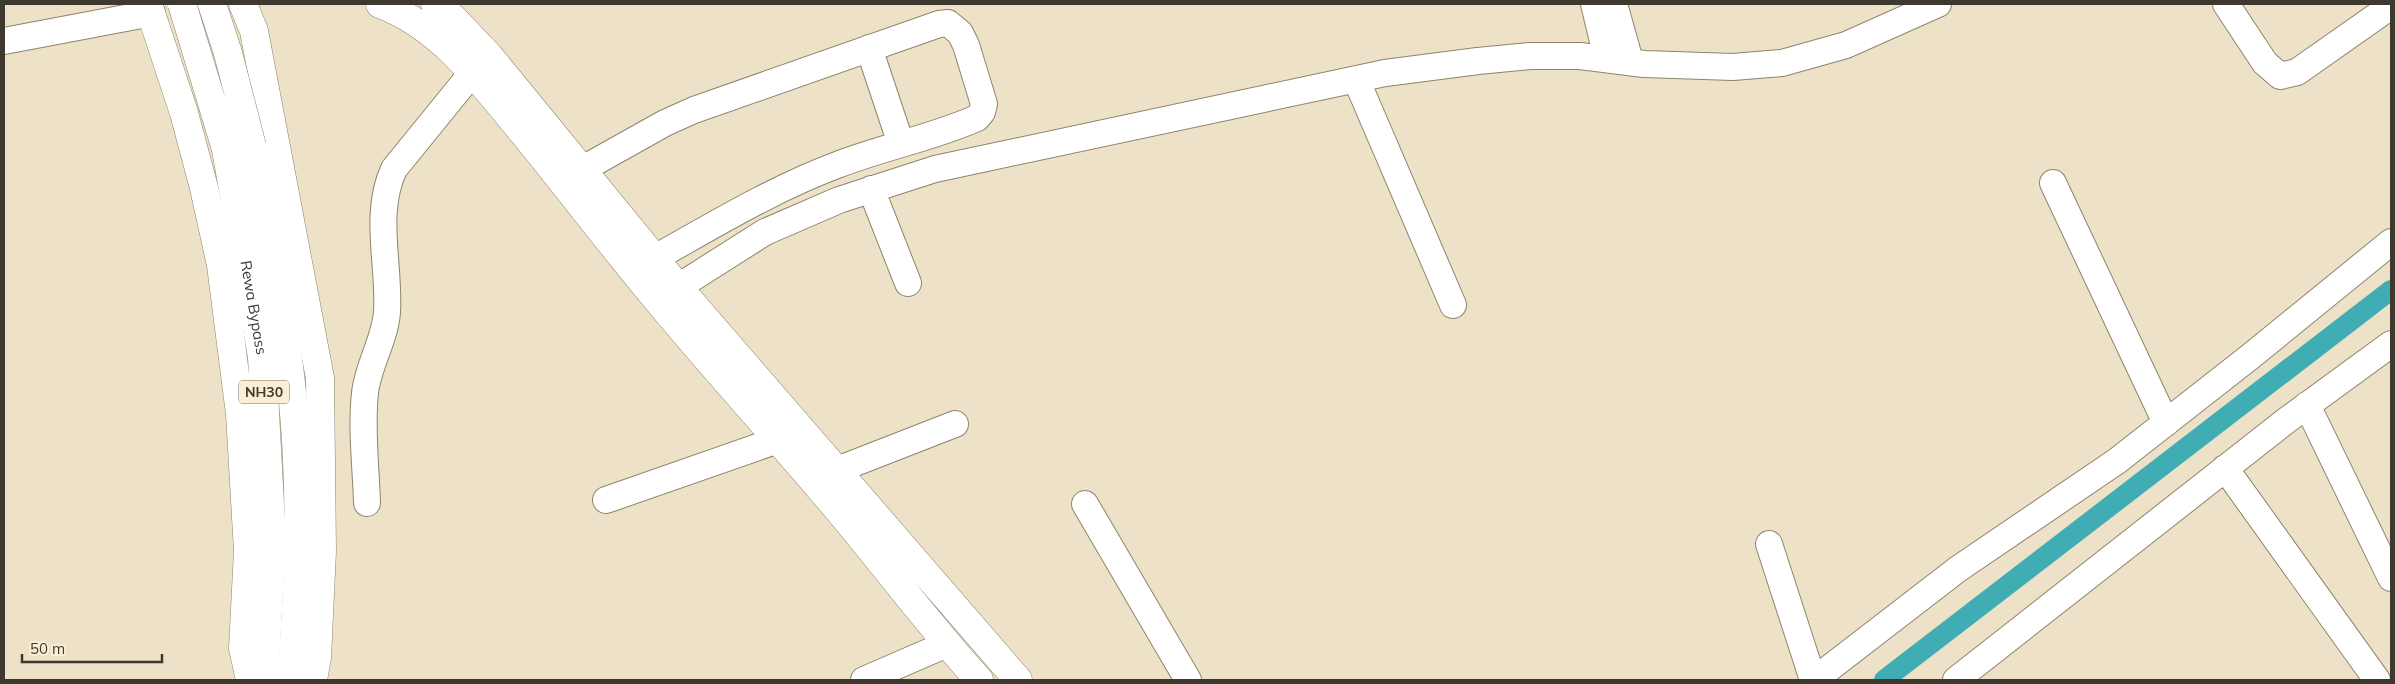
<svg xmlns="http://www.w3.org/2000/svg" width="2395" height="684" font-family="Mulish,sans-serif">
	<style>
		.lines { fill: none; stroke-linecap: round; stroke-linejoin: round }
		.canal { stroke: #40adb4; stroke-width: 20 }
		.minor-casing { stroke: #8e846b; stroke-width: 28 }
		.major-casing { stroke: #8e846b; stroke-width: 29 }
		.highway-casing { stroke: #8e846b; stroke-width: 29 }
		.minor { stroke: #fff; stroke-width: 26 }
		.major { stroke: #fff; stroke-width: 28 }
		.highway { stroke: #fff; stroke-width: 28 }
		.highway-bridge-casing { stroke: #8e846b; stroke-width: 29; stroke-linecap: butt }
		.highway-bridge { stroke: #fff; stroke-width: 28 }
		.labels { text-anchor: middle; stroke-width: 4.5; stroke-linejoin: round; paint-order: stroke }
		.shield { fill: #faefd4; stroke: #767060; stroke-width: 1 }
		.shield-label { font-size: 14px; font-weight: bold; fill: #3d392e }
		.street-label { font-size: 15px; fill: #3d392e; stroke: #faefd4 }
	</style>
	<rect width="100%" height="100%" fill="#ede2c7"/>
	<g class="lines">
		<path class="canal" d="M1884 680 2391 290"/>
		<defs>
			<path id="minor" d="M1594 4 1607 58
				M1614 4 1630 61
				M2226 4 2265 63 2280 76 2297 72 2391 6
				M4 41 152 13
				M869 48 901 144
				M1356 79 1453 305
				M581 170 665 123 694 110 939 24 948 23 960 33 966 45 984 104 982 112 977 118C932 138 883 147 837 165 773 189 714 225 655 258
				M2053 183 2166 423
				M871 189 908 283
				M661 298 765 232 839 200 935 169 1385 73 1478 61 1530 56H1580L1644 64 1733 67 1782 63 1846 45 1938 4
				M2307 405 2391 578
				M2225 468 2377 680
				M837 470 955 424
				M606 500 778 440
				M367 503C366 467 361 429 365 393 368 365 385 340 387 312 390 265 373 214 394 169L472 73 489 58
				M1085 504 1188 680
				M1769 544 1813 680
				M864 680 947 644
				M1814 680 1958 569 2117 461 2251 356 2391 242
				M1956 680 2287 420 2391 344"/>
			<path id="major" d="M380 4C441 26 483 85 524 134 569 189 612 246 658 301 715 370 776 436 834 505 883 563 928 624 979 680
				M435 4 452 17 490 57 678 287 1018 680"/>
			<g id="highway">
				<path d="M148 4 184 113 204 188 221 265 240 414 248 551 243 648 250 680"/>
				<path d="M243 4 254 31 320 378 322 551 317 657 313 680"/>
				<path d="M252 146C270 250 293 355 297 461 301 534 297 608 291 680"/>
				<path id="s1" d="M226 149 262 357 272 540 264 680"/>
			</g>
		</defs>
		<use href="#minor" class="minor-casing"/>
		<use href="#major" class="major-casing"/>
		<use href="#highway" class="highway-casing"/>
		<use href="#minor" class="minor"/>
		<use href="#major" class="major"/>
		<use href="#highway" class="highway"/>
		<defs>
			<path id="highway-bridge" d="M182 4 226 149
				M212 4 228 53 252 146"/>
		</defs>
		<use href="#highway-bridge" class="highway-bridge-casing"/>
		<use href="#highway-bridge" class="highway-bridge"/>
	</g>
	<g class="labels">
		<rect class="shield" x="239" y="380.5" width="50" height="23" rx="4"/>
		<g class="shield-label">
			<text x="264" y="397">NH30</text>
		</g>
		<g class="street-label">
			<text dy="5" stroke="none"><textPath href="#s1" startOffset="161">Rewa Bypass</textPath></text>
		</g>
	</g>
	<rect width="2395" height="684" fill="none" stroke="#3d392e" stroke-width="10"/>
	<path d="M22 654v8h140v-8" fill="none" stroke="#3d392e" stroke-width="2.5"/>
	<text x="30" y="654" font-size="15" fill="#3d392e" stroke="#faefd4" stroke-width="4" paint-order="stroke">50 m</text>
</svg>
